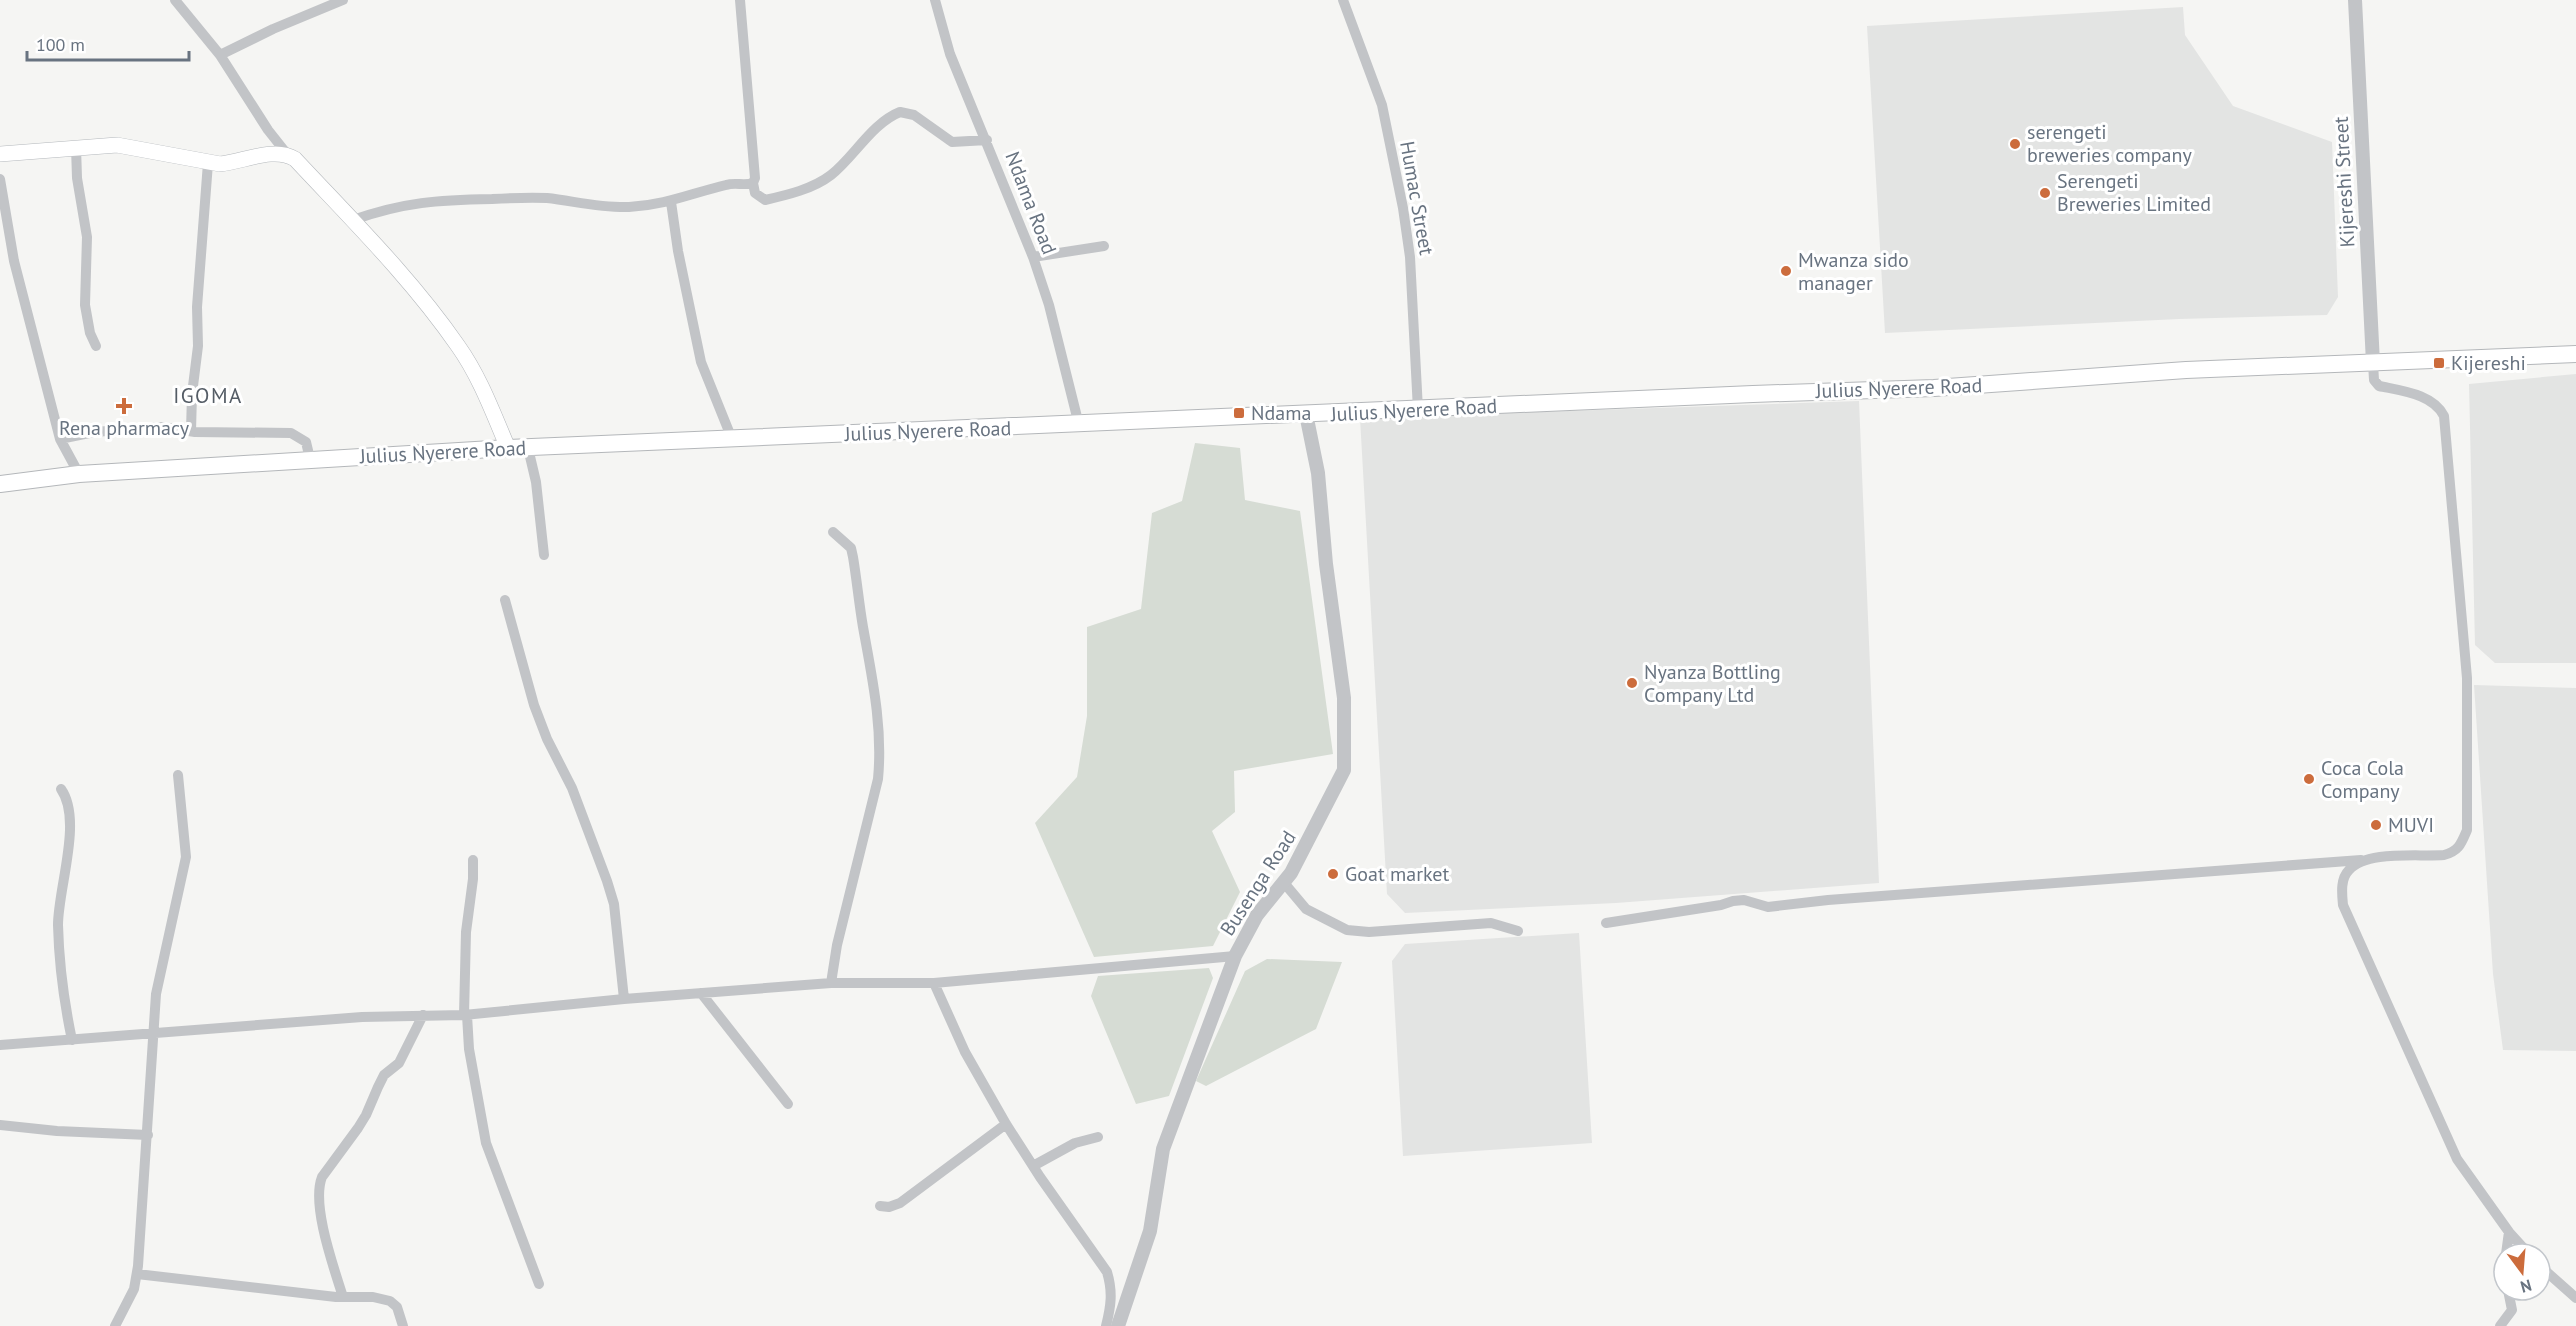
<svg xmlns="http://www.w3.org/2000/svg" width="2576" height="1326" font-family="'PT Sans',sans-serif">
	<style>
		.built { fill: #e3e4e3 }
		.green { fill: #d6dcd4 }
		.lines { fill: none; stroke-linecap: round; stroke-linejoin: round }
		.secondary-casing { stroke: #b4b8bc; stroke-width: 16 }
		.trunk-casing { stroke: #b4b7ba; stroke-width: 18 }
		.minor { stroke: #c2c4c7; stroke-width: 10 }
		.tertiary { stroke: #c2c4c7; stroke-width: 14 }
		.secondary { stroke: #fff; stroke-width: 15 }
		.trunk { stroke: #fff; stroke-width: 16 }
		.poi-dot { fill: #cc6c3c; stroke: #fff; stroke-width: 2 }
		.labels { text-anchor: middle; stroke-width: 6; stroke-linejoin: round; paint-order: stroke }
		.poi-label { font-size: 20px; fill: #687380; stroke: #fff; text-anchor: start }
		.street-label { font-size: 20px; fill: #687380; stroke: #fff }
		.neighbourhood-label { font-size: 21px; letter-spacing: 1.5px; fill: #555d66; stroke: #fff }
	</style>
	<rect width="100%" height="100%" fill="#f5f5f3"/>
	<path class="built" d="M2183 7 2185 35 2233 106 2332 142 2338 297 2327 315 2179 319 1885 333 1867 26Z
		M2576 374V663H2495L2475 645 2469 384Z
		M1859 401 1879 883 1616 903 1405 913 1387 894 1360 418Z
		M2474 685 2576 688V1051L2503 1050 2493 974Z
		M1579 933 1592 1143 1403 1156 1392 961 1405 944Z"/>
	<path class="green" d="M1195 443 1240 448 1245 500 1300 511 1333 754 1234 771 1235 812 1212 831 1240 892 1213 946 1094 957 1035 823 1077 777 1087 716V627L1141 609 1152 513 1182 501Z
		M1267 959 1342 962 1316 1029 1206 1086 1196 1081 1245 971Z
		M1209 968 1213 978 1169 1096 1136 1104 1091 996 1098 976Z"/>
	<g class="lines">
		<defs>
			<path id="secondary" d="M0 154 117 145 220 164C243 162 274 146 295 159 351 219 411 278 458 346 480 377 493 413 508 448"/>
			<path id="trunk" d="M0 484 79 474 508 448 1753 394 1934 388 2186 370 2576 354"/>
		</defs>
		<use href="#secondary" class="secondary-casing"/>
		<use href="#trunk" class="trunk-casing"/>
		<path class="minor" d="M175 0 220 55 268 130 287 154
			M935 0 950 54 1033 257 1049 305 1079 425
			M1343 0 1382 105 1403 208 1410 257 1418 410
			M220 55 273 29 343 0
			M76 147 77 178 87 237 85 305 90 333 96 346
			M0 179 14 261 60 439 79 474
			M753 183 755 193 765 200C787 195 813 189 831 175 854 157 872 123 900 112L914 115 952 142 987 140
			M671 202 678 251 701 362 732 439
			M353 220C404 202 438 200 492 199 510 198 528 197 547 198 574 201 600 208 629 207 666 205 692 193 726 185 735 182 744 186 753 183L755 178 740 0
			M1033 257 1104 246
			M2373 363 2374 380 2379 386C2402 391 2433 394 2444 416L2467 678V830C2461 844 2459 851 2444 855 2418 857 2366 850 2349 870 2340 879 2342 894 2343 905L2457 1159 2509 1232 2529 1254
			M191 431 192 394 198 346 197 307 208 163
			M60 439 94 432 163 427 195 432 291 433 306 442 310 459
			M528 448 536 482 544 555
			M505 600 534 705 547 739 572 788 607 881 614 904 624 999
			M61 789C83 820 58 888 58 925 59 964 64 1002 72 1040
			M1285 884 1306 909 1347 930 1369 932 1491 923 1518 931
			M1606 923 1721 905 1733 901 1744 900 1768 907 1828 900 2361 860
			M831 983 837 945 878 779C883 727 872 677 863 627 859 604 857 581 853 557L851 548 833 532
			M934 983 965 1052 1006 1124 1040 1177 1107 1272C1113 1292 1111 1306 1106 1326
			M701 993 788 1104
			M464 1015 466 932 473 879V860
			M467 1015 469 1049 486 1143 539 1284
			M0 1045 362 1017 464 1015 624 999 831 983H934L1235 956
			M0 1125 57 1131 148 1135
			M1033 1166 1075 1143 1098 1137
			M880 1206 889 1207 900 1203 1006 1124
			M2506 1254 2509 1232
			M2504 1264V1265
			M2540 1266 2576 1298
			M137 1274 336 1297H373L390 1301 397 1307 403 1326
			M343 1297C334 1268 311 1205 322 1177L358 1128 366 1115 378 1087 384 1075 399 1063 423 1015
			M115 1326 134 1289 138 1266 156 994 186 857 178 775
			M2500 1326 2512 1310 2508 1290"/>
		<path class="tertiary" d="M2355 0 2373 363
			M1118 1326 1150 1231 1163 1149 1235 956 1257 915 1291 873 1344 770V698L1326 564 1318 473 1306 414"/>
		<use href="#secondary" class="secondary"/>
		<use href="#trunk" class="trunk"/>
	</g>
	<g class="poi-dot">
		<circle cx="2015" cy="144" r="6"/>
		<circle cx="2045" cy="193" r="6"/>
		<circle cx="1786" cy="271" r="6"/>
		<rect x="2433" y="357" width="12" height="12" rx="3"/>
		<path d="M121 397h6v6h6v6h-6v6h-6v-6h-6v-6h6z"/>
		<rect x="1233" y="407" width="12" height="12" rx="3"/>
		<circle cx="1632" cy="683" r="6"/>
		<circle cx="2309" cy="779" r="6"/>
		<circle cx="2376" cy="825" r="6"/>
		<circle cx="1333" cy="874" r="6"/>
	</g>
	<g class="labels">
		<g class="poi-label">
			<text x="2027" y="139">serengeti<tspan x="2027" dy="23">breweries company</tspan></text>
			<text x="2057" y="188">Serengeti<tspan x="2057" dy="23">Breweries Limited</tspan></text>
			<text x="1798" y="267">Mwanza sido<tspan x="1798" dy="23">manager</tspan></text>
			<text x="2451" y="370">Kijereshi</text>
			<text x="1251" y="420">Ndama</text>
			<text x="124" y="435" text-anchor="middle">Rena pharmacy</text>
			<text x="1644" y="679">Nyanza Bottling<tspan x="1644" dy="23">Company Ltd</tspan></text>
			<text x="2321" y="775">Coca Cola<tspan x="2321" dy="23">Company</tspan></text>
			<text x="2388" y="832">MUVI</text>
			<text x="1345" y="881">Goat market</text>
		</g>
		<g class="street-label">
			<text transform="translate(2344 182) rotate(-93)" y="7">Kijereshi Street</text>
			<text transform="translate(1417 198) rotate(80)" y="7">Humac Street</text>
			<text transform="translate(1031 203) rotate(69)" y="7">Ndama Road</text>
			<text transform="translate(1899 388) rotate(-2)" y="7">Julius Nyerere Road</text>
			<text transform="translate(1414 410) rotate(-3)" y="7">Julius Nyerere Road</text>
			<text transform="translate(928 431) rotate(-2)" y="7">Julius Nyerere Road</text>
			<text transform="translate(443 452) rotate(-3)" y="7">Julius Nyerere Road</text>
			<text transform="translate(1258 883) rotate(-57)" y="7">Busenga Road</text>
		</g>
		<g class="neighbourhood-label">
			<text x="208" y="403">IGOMA</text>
		</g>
	</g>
	<g transform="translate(2522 1272) rotate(164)"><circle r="28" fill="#ffffff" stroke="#c3c7cc" stroke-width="1.5"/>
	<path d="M0-4.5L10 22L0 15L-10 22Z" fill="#cc6c3c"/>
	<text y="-9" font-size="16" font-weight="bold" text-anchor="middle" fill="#687380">N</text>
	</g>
	<path d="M27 51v9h162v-9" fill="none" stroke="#687380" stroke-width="3"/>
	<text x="36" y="51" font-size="18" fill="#687380" stroke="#ffffff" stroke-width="4.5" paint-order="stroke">100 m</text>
</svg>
